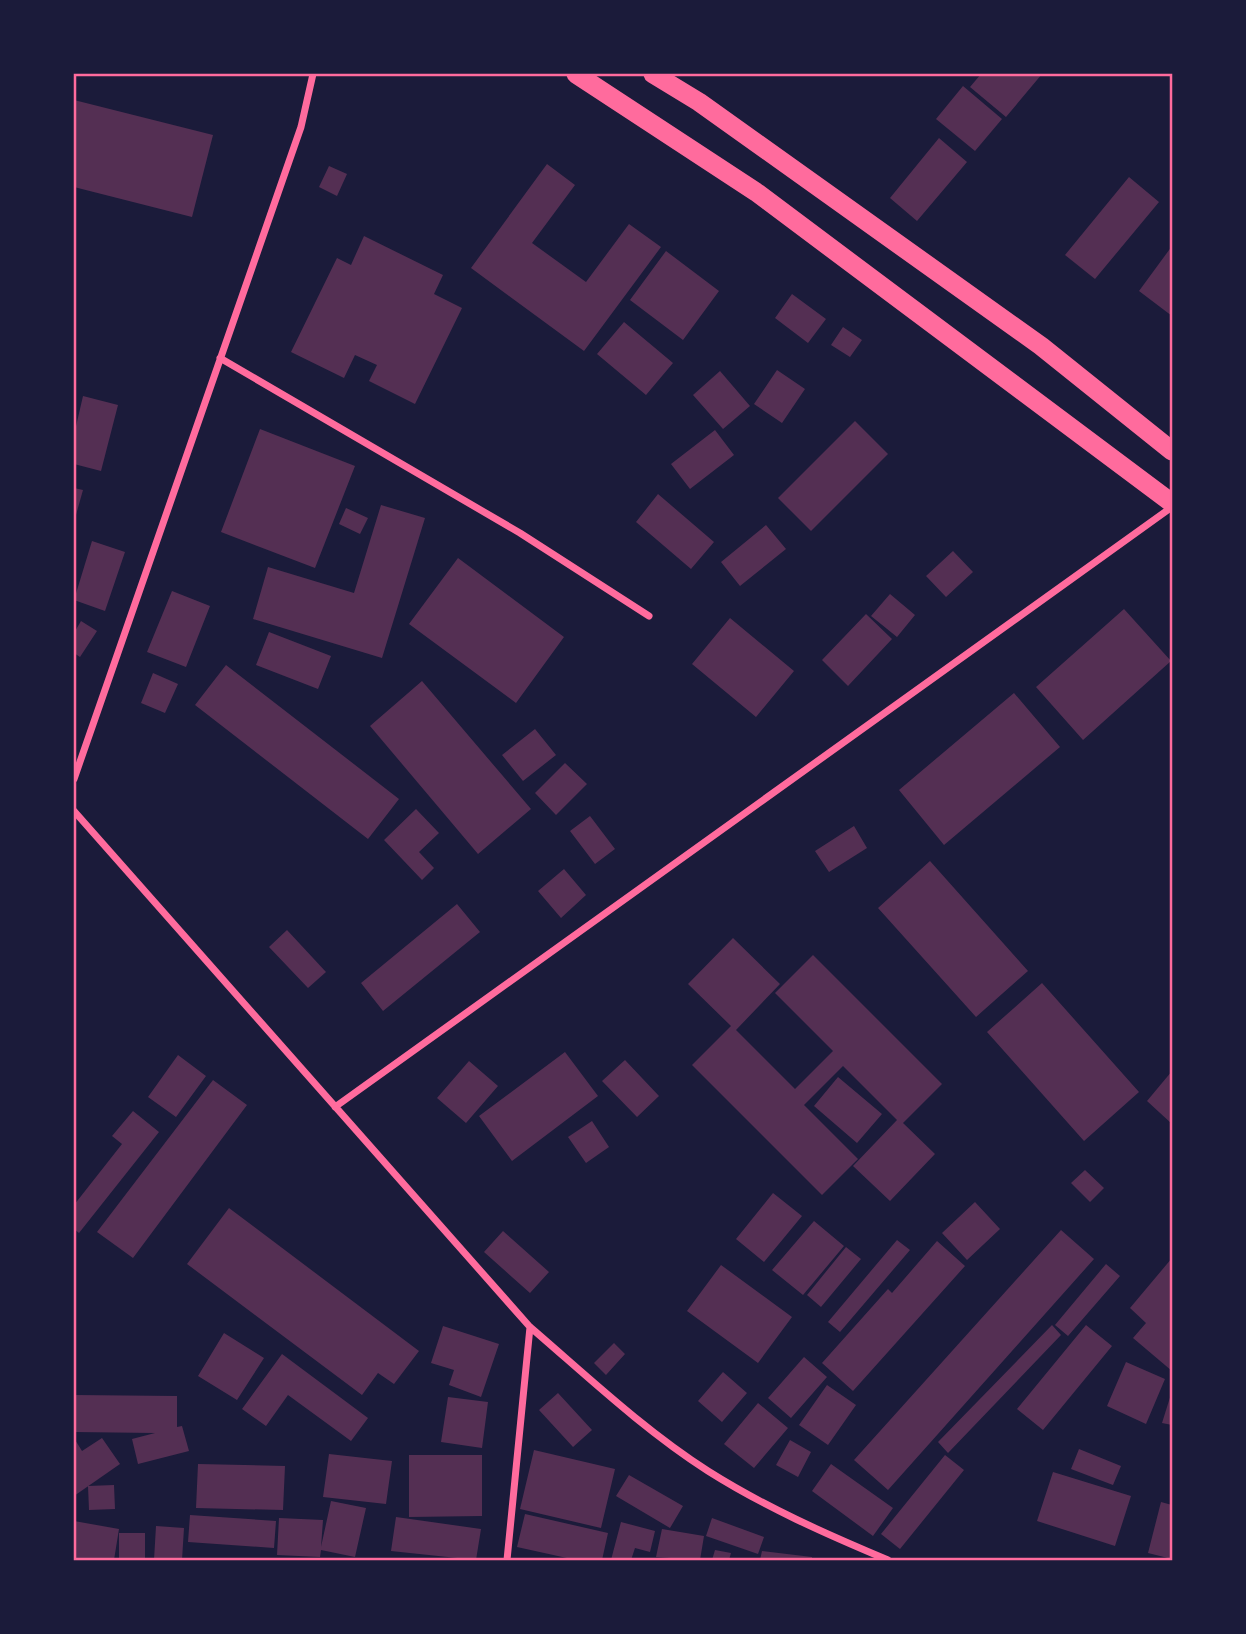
<svg xmlns="http://www.w3.org/2000/svg" width="1246" height="1634" font-family="Signika,sans-serif">
	<style>
		.building { fill: #542f53 }
		.lines { fill: none; stroke-linecap: round; stroke-linejoin: round }
		.minor { stroke: #ff6b9d; stroke-width: 7 }
		.trunk { stroke: #ff6b9d; stroke-width: 19 }
		.neatline { fill: none; stroke: #ff6b9d; stroke-width: 2.5 }
	</style>
	<rect width="100%" height="100%" fill="#1b1b3a"/>
	<path class="building" d="M981 74H1042L1006 117 970 87Z
		M963 86 1002 119 975 151 936 119Z
		M74 100 213 135 192 217 74 187Z
		M939 138 967 162 917 221 890 198Z
		M547 164 575 185 532 243 586 282 629 224 661 247 584 351 471 268Z
		M329 166 347 174 337 196 319 187Z
		M1129 177 1159 202 1095 279 1065 255Z
		M364 236 443 275 434 294 462 308 415 404 369 381 377 365 355 355 344 378 291 352 337 258 351 265Z
		M1172 246V316L1139 291Z
		M666 251 719 291 683 340 630 300Z
		M792 294 826 319 808 343 775 318Z
		M624 322 673 363 646 395 597 354Z
		M843 327 862 340 850 357 831 345Z
		M777 370 805 389 782 423 754 404Z
		M720 371 750 406 723 429 693 395Z
		M83 396 118 405 101 471 74 464V435Z
		M855 421 888 454 811 531 778 498Z
		M260 429 355 466 315 568 221 532Z
		M715 430 734 455 690 489 671 464Z
		M74 488 83 490 74 522Z
		M658 494 714 542 691 569 636 522Z
		M381 505 425 518 382 658 253 619 268 567 354 593Z
		M346 508 368 518 360 534 339 524Z
		M766 525 786 549 740 586 721 562Z
		M92 541 125 552 105 611 74 600Z
		M953 551 973 572 946 597 926 576Z
		M458 558 564 637 516 703 409 624Z
		M172 591 210 606 186 667 147 652Z
		M890 594 915 615 897 637 871 616Z
		M1124 609 1171 661 1083 740 1036 687Z
		M866 614 892 639 848 686 822 660Z
		M730 618 794 671 756 717 692 664Z
		M81 621 97 631 80 657 74 653V633Z
		M269 632 331 656 318 689 256 665Z
		M226 665 399 799 368 839 195 705Z
		M153 673 178 684 165 713 141 703Z
		M422 681 531 809 478 854 370 726Z
		M1014 693 1060 747 944 845 899 790Z
		M535 729 556 755 523 781 502 755Z
		M565 763 587 784 556 815 535 793Z
		M416 809 439 833 419 852 434 868 422 880 384 840Z
		M590 816 615 849 595 864 570 831Z
		M854 826 867 848 829 872 815 851Z
		M930 861 1028 971 976 1017 878 908Z
		M564 869 586 895 561 918 538 891Z
		M457 904 480 932 383 1011 361 983Z
		M287 930 326 972 308 988 269 947Z
		M733 938 780 984 736 1030 795 1089 833 1051 775 993 813 955 942 1084 903 1123 935 1154 890 1201 853 1166 897 1120 843 1066 804 1105 858 1159 822 1195 692 1065 731 1026 688 984Z
		M1042 983 1139 1092 1084 1141 987 1032Z
		M565 1052 598 1096 512 1161 479 1116Z
		M178 1055 206 1076 176 1117 148 1097Z
		M625 1060 659 1096 637 1117 602 1081Z
		M469 1061 498 1086 466 1123 437 1098Z
		M1172 1071V1124L1147 1101Z
		M838 1077 882 1114 857 1143 814 1106Z
		M213 1080 247 1105 133 1258 97 1232Z
		M133 1111 159 1132 79 1233 74 1229V1205L122 1144 112 1136Z
		M592 1121 609 1147 586 1163 568 1137Z
		M1085 1170 1104 1188 1090 1202 1071 1183Z
		M773 1193 802 1216 764 1262 736 1239Z
		M975 1202 1000 1229 967 1260 942 1233Z
		M229 1208 419 1351 394 1384 378 1373 362 1395 187 1264Z
		M814 1221 844 1246 803 1295 772 1270Z
		M1061 1230 1094 1259 888 1490 854 1460Z
		M503 1231 549 1272 530 1293 484 1252Z
		M897 1240 910 1250 840 1332 828 1322Z
		M937 1241 965 1266 853 1391 822 1363 888 1289 892 1293Z
		M846 1247 861 1259 821 1307 807 1295Z
		M1172 1258V1371L1133 1338 1146 1323 1130 1308Z
		M1106 1264 1120 1276 1068 1336 1055 1325Z
		M721 1265 792 1317 758 1363 687 1311Z
		M1052 1325 1061 1335 948 1453 938 1442Z
		M1086 1325 1112 1346 1043 1430 1017 1409Z
		M443 1326 499 1344 481 1397 449 1385 454 1370 431 1363Z
		M224 1333 264 1358 237 1400 198 1376Z
		M614 1343 625 1354 606 1375 594 1363Z
		M282 1354 368 1418 351 1441 288 1395 266 1426 242 1409Z
		M804 1357 827 1377 791 1418 768 1398Z
		M1126 1362 1165 1379 1146 1424 1107 1406Z
		M723 1372 747 1393 722 1422 698 1401Z
		M827 1385 856 1405 828 1445 799 1425Z
		M1172 1391V1425L1162 1423Z
		M558 1393 592 1430 573 1447 539 1410Z
		M74 1395 177 1396V1427L182 1426 189 1451 138 1464 132 1439 155 1433 74 1432Z
		M448 1397 488 1402 482 1448 441 1442Z
		M758 1403 788 1428 754 1468 724 1444Z
		M74 1438 82 1451 102 1438 120 1464 74 1496Z
		M790 1440 811 1452 798 1477 776 1465Z
		M1079 1449 1121 1466 1113 1485 1071 1469Z
		M534 1450 615 1469 601 1528 520 1509Z
		M329 1454 392 1461 386 1504 323 1497Z
		M409 1455H482V1516L409 1517Z
		M945 1455 964 1470 900 1549 881 1534Z
		M198 1464 285 1466 283 1510 196 1508Z
		M831 1464 893 1508 873 1536 812 1491Z
		M1053 1472 1131 1496 1115 1546 1037 1521Z
		M629 1475 683 1506 670 1528 616 1496Z
		M114 1485 115 1509 89 1510 88 1486Z
		M331 1501 366 1508 355 1557 321 1550 320 1557 277 1555 279 1518 323 1520 321 1547Z
		M1161 1502 1172 1505V1559L1148 1553Z
		M525 1514 608 1533 602 1560H576L517 1547Z
		M190 1515 276 1521 274 1548 188 1542Z
		M396 1517 481 1529 476 1560 391 1551Z
		M712 1518 764 1537 758 1554 706 1536Z
		M74 1521 119 1529 114 1560 74 1559Z
		M621 1522 655 1531 650 1552 635 1548 631 1560H611Z
		M156 1526 184 1528 182 1560H154Z
		M662 1529 704 1536 700 1560 656 1557Z
		M119 1533H145V1560H119Z
		M715 1550 731 1553 729 1560H712Z
		M762 1551 812 1557V1560H760Z"/>
	<g class="lines">
		<path class="minor" d="M220 358 520 533 649 616
			M74 779 301 127 313 74
			M74 811 530 1327C587 1376 644 1430 708 1471 765 1507 826 1534 888 1560
			M335 1107 1172 507
			M507 1560 530 1327"/>
		<path class="trunk" d="M576 74 756 192 1172 503
			M653 74 699 102 1041 346 1172 451"/>
	</g>
	<rect width="1246" height="1634" fill="none" stroke="#1b1b3a" stroke-width="150"/>
	<rect x="75" y="75" width="1096" height="1484" class="neatline"/>
</svg>
